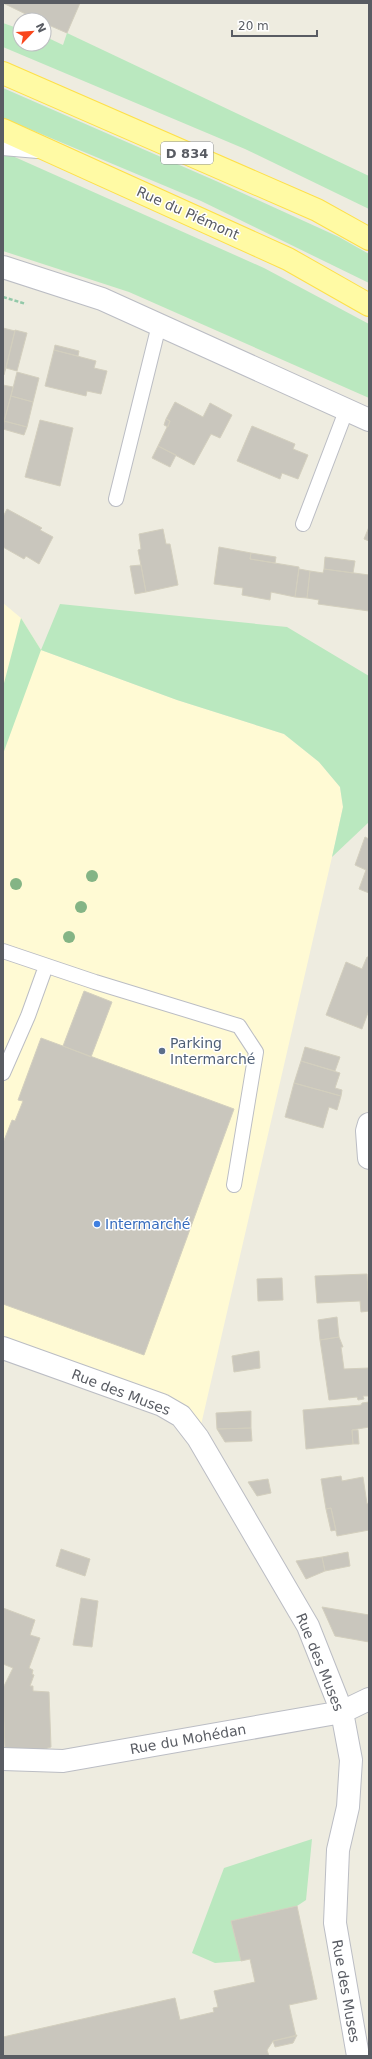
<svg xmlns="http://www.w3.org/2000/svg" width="372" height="2059" font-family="'DejaVu Sans',sans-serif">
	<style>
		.commercial { fill: #fffad4 }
		.green { fill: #bae8bf }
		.building { fill: #c9c6bd; stroke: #d3cfbe }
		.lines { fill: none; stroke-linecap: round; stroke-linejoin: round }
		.service-casing { stroke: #bbbdc4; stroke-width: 16 }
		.minor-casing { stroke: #bbbdc4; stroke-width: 24 }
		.primary-casing { stroke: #fee049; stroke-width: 24 }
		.path { stroke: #93c9a9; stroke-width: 2.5; stroke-dasharray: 4 2; stroke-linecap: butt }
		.service { stroke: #fff; stroke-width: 14 }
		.minor { stroke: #fff; stroke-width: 22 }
		.primary { stroke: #fffaa4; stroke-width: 22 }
		.tree { fill: #84b485 }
		.service-dot { fill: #5c6f8a; stroke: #fff; stroke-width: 1.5 }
		.shop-dot { fill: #3f7fe0; stroke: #fff; stroke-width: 1.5 }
		.labels { text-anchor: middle; stroke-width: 3; stroke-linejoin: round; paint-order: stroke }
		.shield { fill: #fff; stroke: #8b8d92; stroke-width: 1 }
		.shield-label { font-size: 13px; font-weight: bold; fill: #595c63 }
		.street-label { font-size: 14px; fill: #595c63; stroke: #fff }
		.service-label { font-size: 14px; fill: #4e5e75; stroke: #fff; text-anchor: start }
		.shop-label { font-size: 14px; fill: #366cbe; stroke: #fff; text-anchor: start }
	</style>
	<rect width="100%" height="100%" fill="#eeece0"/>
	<path class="commercial" d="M3 603 21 618 41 650 177 700 284 734 319 762 340 787 343 807 332 857 198 1438 181 1416 3 1348Z"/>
	<path class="green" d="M3 23 20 29V44H44V36L63 45 67 33 369 176V209L245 149 3 47Z
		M3 88 216 181 339 237 369 254V283L201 201 3 118Z
		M8 154 264 268 369 324V398L129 292 3 251V155Z
		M60 604 287 627 369 676V822L332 857 343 807 340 787 319 762 284 734 177 700 41 650 3 754V687L21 618 41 650Z
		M312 1839 306 1900 297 1906 231 1921 241 1961 215 1963 192 1953 224 1868Z"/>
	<path class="building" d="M3 3H80L67 33 44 23V20H38Z
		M3 328 15 331 4 375H3Z
		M15 330 27 333 17 371 6 368Z
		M55 345 79 351 78 356 54 350Z
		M54 350 96 361 94 368 107 371 101 394 87 391 86 396 45 386Z
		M17 372 39 378 33 402 11 396Z
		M3 385 13 387 3 426Z
		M11 396 33 402 27 427 4 421Z
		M175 402 203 417 210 403 232 415 220 438 211 434 194 465 158 446 170 421 166 419Z
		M166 419 170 421 168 427 164 425Z
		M40 420 73 428 60 486 25 477Z
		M4 421 27 427 24 435 3 429Z
		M252 426 295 444 293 449 308 455 298 479 282 473 280 479 237 461Z
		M158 446 176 455 170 467 152 458Z
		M7 509 42 528 40 530 53 537 39 564 26 556 24 559 3 547V517Z
		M369 527V541L364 539Z
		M163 529 166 544H170L178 585 146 592 138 550 141 549 139 534Z
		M219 547 251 553 250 559 299 567 295 597 271 592 270 600 242 595 243 588 214 584Z
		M251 553 276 557 275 563 250 559Z
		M325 557 355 561 353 573 324 569Z
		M141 565 146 592 135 594 130 566Z
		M299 569 310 571 307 598 295 597Z
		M324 569 369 575V611L318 604 319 600 307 598 310 571 323 573Z
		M365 837 369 839V893L359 889 366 870 355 865Z
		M367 957H369V1010L362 1029 326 1015 346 962 362 969Z
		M84 991 112 1002 91 1057 63 1046Z
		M41 1038 234 1109 144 1355 3 1304V1143L12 1120 15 1121 23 1101 18 1100Z
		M305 1047 340 1057 335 1071 301 1061Z
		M301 1061 340 1073 335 1088 342 1090 341 1096 294 1083Z
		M294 1083 341 1096 337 1110 329 1107 323 1128 285 1117Z
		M367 1274 369 1311 361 1312 360 1301 317 1303 315 1276Z
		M282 1278 283 1300 258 1301 257 1279Z
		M337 1317 339 1337 320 1340 318 1320Z
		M339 1337 343 1347H341L344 1369 369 1368V1396H363L364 1399 358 1400 357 1397 329 1400 320 1340Z
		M259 1351 260 1368 234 1372 232 1356Z
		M369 1402V1427L352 1430 353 1444 306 1449 303 1410 361 1405 362 1403Z
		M251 1411V1428L217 1429 216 1413Z
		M251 1428 252 1441 225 1442 217 1429Z
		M352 1430H358L359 1444H353Z
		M341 1476 342 1481 363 1477 367 1504 369 1503V1530L337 1536 331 1508 326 1509 321 1479Z
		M268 1479 271 1493 257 1496 248 1482Z
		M331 1508 336 1530 331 1531 326 1509Z
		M61 1549 90 1559 85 1576 56 1566Z
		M348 1552 350 1566 325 1571 322 1557Z
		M322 1557 325 1571 306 1579 296 1561Z
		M81 1598 98 1601 92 1647 73 1645Z
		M322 1607 369 1615V1642L335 1636Z
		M3 1608 35 1620 30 1635 40 1638 29 1668 33 1670 32 1674 34 1675 30 1686H33V1691L49 1692 51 1747 35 1752 5 1751 3 1688 13 1668 3 1664Z
		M297 1906 317 1999 289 2005 296 2036 273 2041 267 2050 269 2056H3V2037L175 1998 180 2020 214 2012 213 2008 218 2007 214 1991 255 1982 250 1959 241 1961 231 1921Z
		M297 2035 293 2043 275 2047 273 2041Z"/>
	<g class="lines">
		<defs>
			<path id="service" d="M116 499 159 325
				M303 524 346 411
				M3 951 95 982 239 1026 256 1052 234 1185
				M3 1073 28 1016 46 966"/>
			<path id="minor" d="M3 144 38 147
				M3 267 102 299 369 420
				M369 1124 367 1131 369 1158
				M3 1348 162 1405 181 1416 198 1438 308 1626 342 1712 351 1760 348 1807 338 1850 335 1923 358 2056
				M3 1759 63 1761 342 1712 369 1699"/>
			<path id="primary" d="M3 73 317 210 369 239
				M3 130 288 259 369 305"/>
		</defs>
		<use href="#service" class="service-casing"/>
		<use href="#minor" class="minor-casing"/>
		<use href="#primary" class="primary-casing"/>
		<path class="path" d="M3 297 26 304"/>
		<use href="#service" class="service"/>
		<use href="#minor" class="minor"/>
		<use href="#primary" class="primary"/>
	</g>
	<g class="tree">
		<circle cx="92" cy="876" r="6"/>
		<circle cx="16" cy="884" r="6"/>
		<circle cx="81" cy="907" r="6"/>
		<circle cx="69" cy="937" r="6"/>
	</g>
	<circle class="service-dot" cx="162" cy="1051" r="4"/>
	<circle class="shop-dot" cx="97" cy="1224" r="4"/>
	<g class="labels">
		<rect class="shield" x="161" y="142" width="52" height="22" rx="3"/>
		<g class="shield-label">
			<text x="187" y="158">D 834</text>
		</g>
		<g class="street-label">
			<text transform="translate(188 213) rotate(24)" y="5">Rue du Piémont</text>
			<text transform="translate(121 1392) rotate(21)" y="5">Rue des Muses</text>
			<text transform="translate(320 1662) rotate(68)" y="5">Rue des Muses</text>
			<text transform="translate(188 1739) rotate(-10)" y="5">Rue du Mohédan</text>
			<text transform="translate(346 1991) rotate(80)" y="5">Rue des Muses</text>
		</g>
		<g class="service-label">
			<text x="170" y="1048">Parking<tspan x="170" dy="16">Intermarché</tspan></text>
		</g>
		<g class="shop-label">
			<text x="105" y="1229">Intermarché</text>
		</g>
	</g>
	<rect width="372" height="2059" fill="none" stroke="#595c63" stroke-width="8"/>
	<g transform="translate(32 32) rotate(65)"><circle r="19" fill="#ffffff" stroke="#bdbec1"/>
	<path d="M0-3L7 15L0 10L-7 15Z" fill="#f9461c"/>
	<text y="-6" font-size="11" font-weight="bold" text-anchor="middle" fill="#595c63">N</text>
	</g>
	<path d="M232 30v6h85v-6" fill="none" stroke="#595c63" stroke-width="2"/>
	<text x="238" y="30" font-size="12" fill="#595c63" stroke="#ffffff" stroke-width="3" paint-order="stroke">20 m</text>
</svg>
